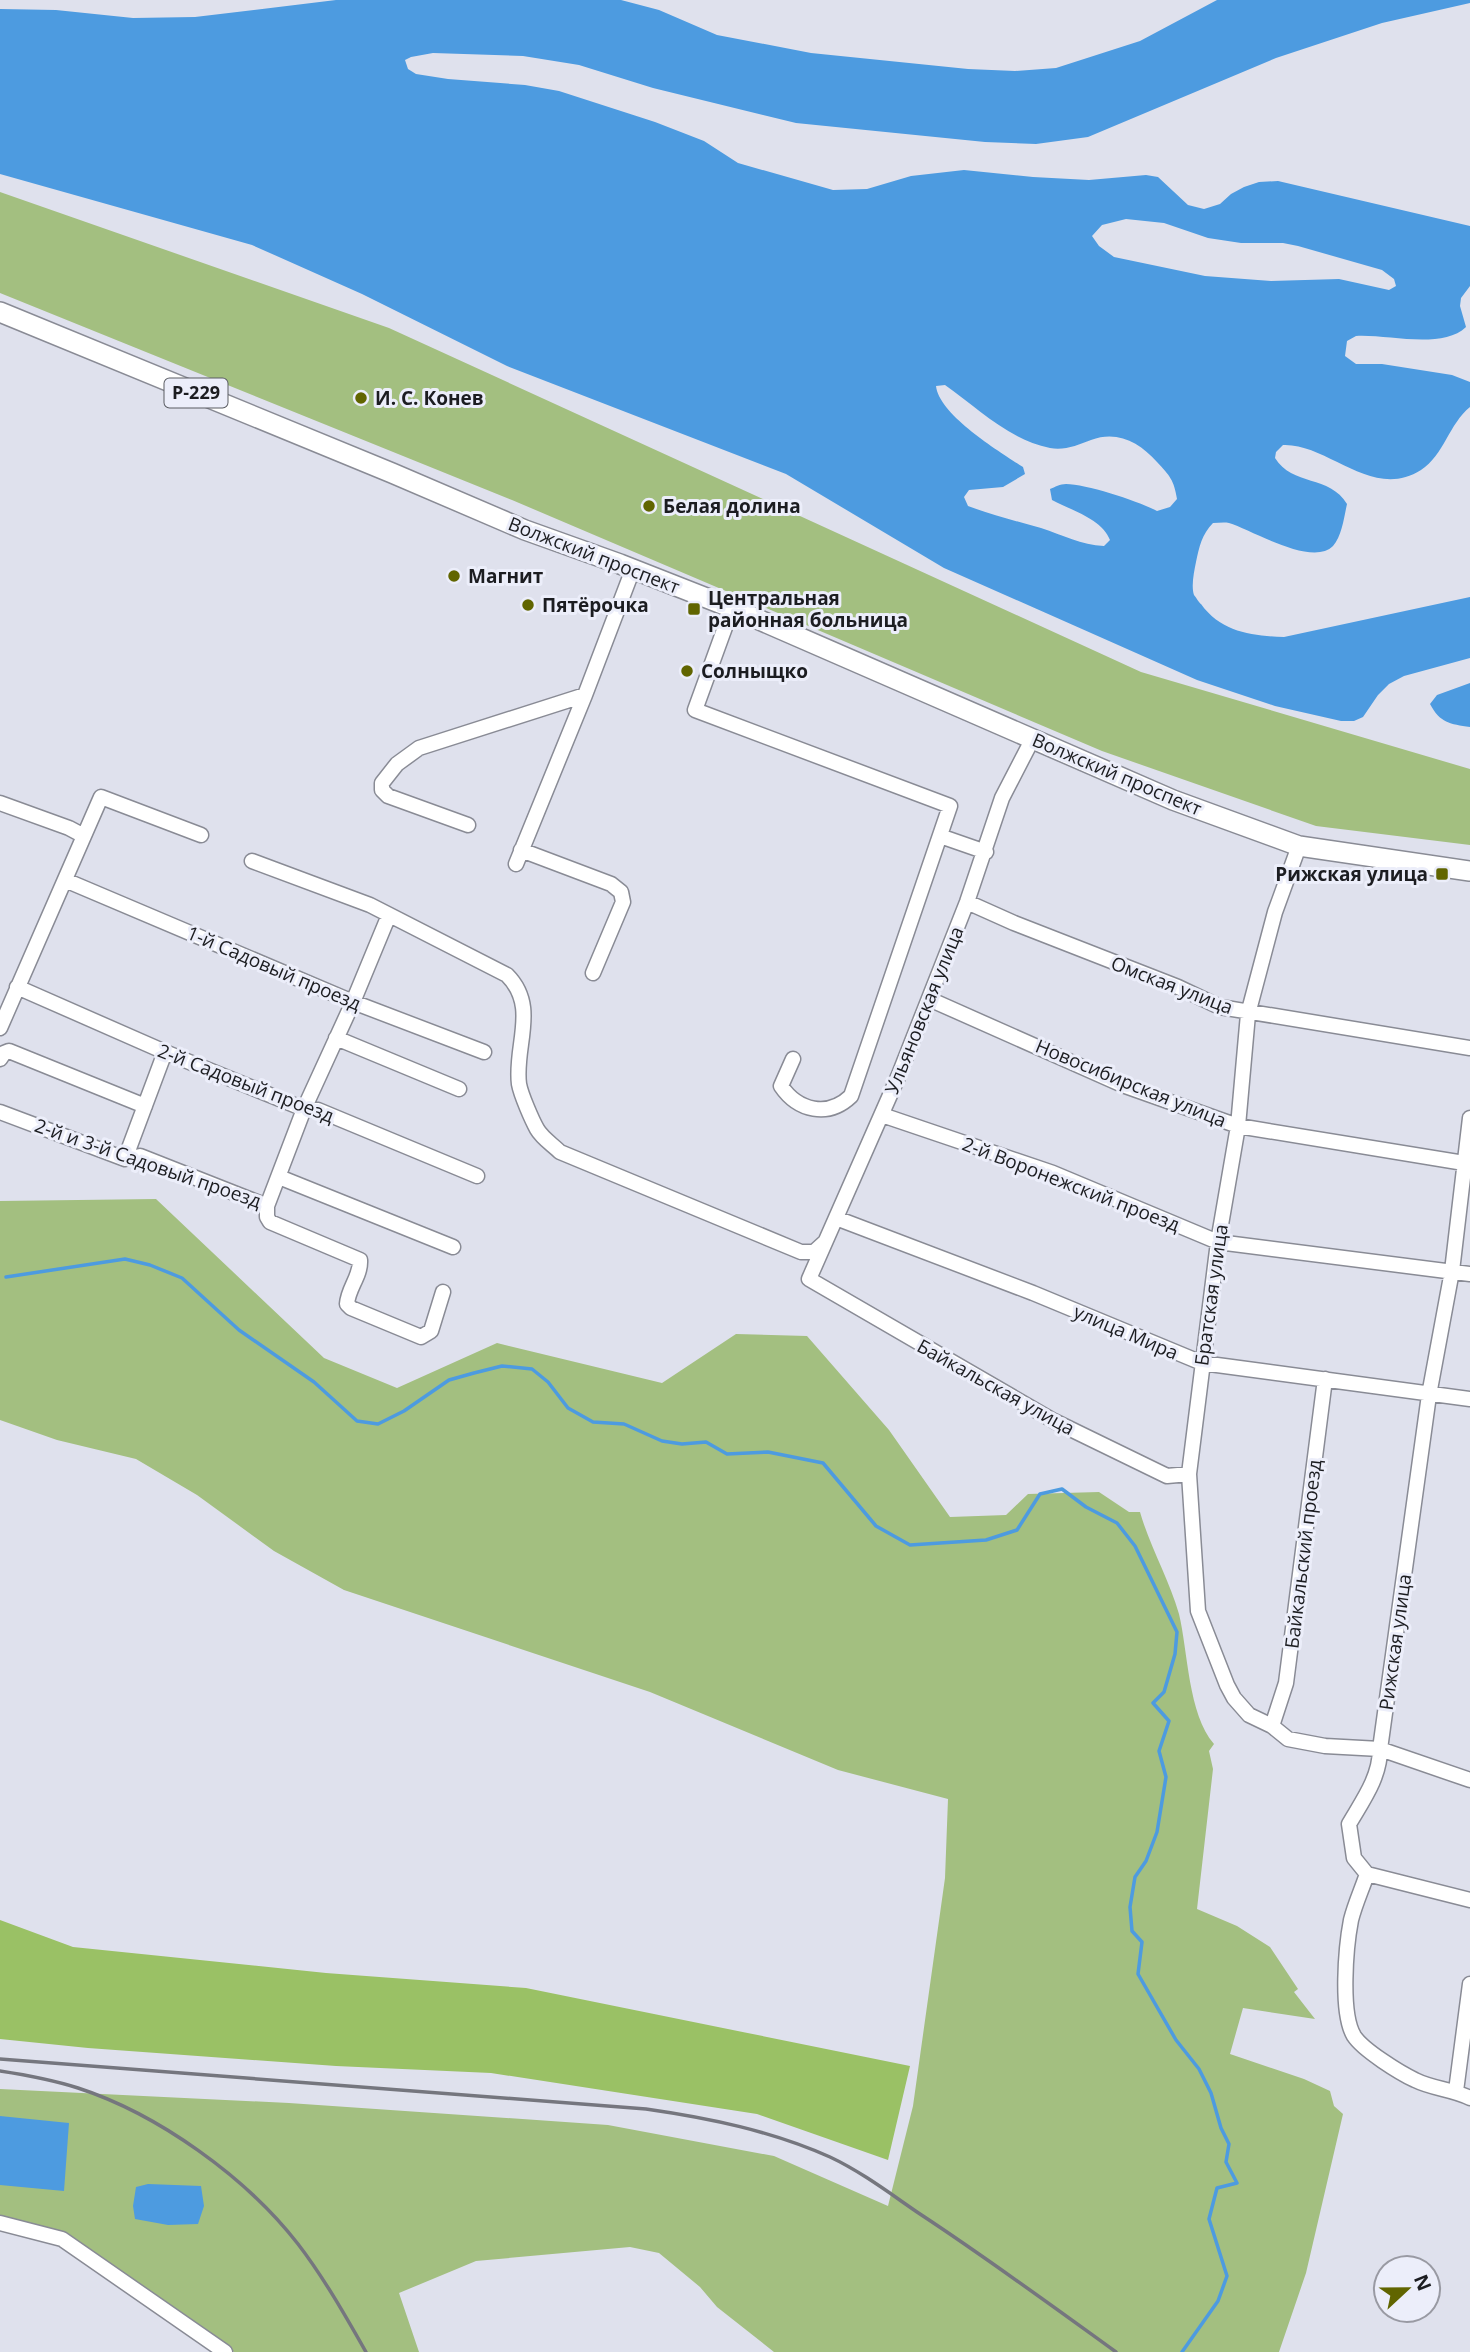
<svg xmlns="http://www.w3.org/2000/svg" width="1470" height="2352" font-family="'Open Sans',sans-serif">
	<style>
		.green { fill: #a3bf80 }
		.forest { fill: #9ac165 }
		.water { fill: #4d9be0; fill-rule: evenodd }
		.lines { fill: none; stroke-linecap: round; stroke-linejoin: round }
		.stream { stroke: #4d9be0; stroke-width: 3.5 }
		.minor-casing { stroke: #898b95; stroke-width: 17 }
		.major-casing { stroke: #898b95; stroke-width: 22 }
		.minor { stroke: #fff; stroke-width: 14 }
		.major { stroke: #fff; stroke-width: 19 }
		.rail { stroke: #75767e; stroke-width: 3.5 }
		.poi-dot { fill: #616500; stroke: #eceefa; stroke-width: 2.5 }
		.labels { text-anchor: middle; stroke-width: 6; stroke-linejoin: round; paint-order: stroke }
		.shield { fill: #eceefa; stroke: #5a5c62; stroke-width: 2 }
		.shield-label { font-size: 18px; font-weight: bold; fill: #1c1d21 }
		.poi-label { font-size: 19px; font-weight: bold; fill: #1c1d21; stroke: #eceefa; text-anchor: start }
		.street-label { font-size: 19px; fill: #1c1d21; stroke: #eceefa }
	</style>
	<rect width="100%" height="100%" fill="#dfe1ed"/>
	<path class="green" d="M0 192 389 328 1141 672 1470 769V845L1316 826 1102 751 512 500 0 293Z
		M156 1199 324 1358 397 1388 497 1343 662 1383 736 1334 807 1336 889 1430 950 1517 1006 1515 1028 1494 1099 1492 1129 1512H1140C1150 1547 1169 1579 1179 1614 1188 1651 1188 1714 1214 1744L1209 1751 1213 1769 1197 1909 1237 1926 1270 1947 1298 1989 1294 1992 1315 2019 1243 2008 1230 2054 1304 2079 1330 2091 1334 2106 1343 2114 1306 2273 1279 2352H774L717 2307 700 2287 659 2253 630 2247 476 2261 399 2293 419 2352H234L190 2321 27 2226 0 2224V2089L289 2103 608 2125 774 2156 888 2206 913 2106 945 1878 948 1799 838 1770 650 1692 344 1590 274 1551 197 1495 136 1459 57 1440 0 1420V1201Z"/>
	<path class="forest" d="M0 1920 73 1947 326 1973 526 1988 910 2066 888 2160 757 2114 491 2073 336 2066 88 2048 0 2039Z"/>
	<path class="water" d="M336 0H621L659 10 717 35 811 53 968 69 1015 71 1056 68 1140 41 1217 0H1470V3L1382 23 1276 58 1088 137 1036 144 985 142 796 123 653 88 579 65 523 56 433 53 411 57 405 60 408 69 416 74 448 79 525 85 559 91 655 122 704 141 738 163 833 190 867 189 911 176 964 170 1033 177 1089 180 1146 175 1158 177 1188 205 1204 209 1220 204 1231 194 1244 187 1259 182 1278 181 1470 226V286L1461 298 1460 306 1466 327C1442 350 1387 334 1356 336L1347 341 1345 356 1356 364H1382L1452 375 1470 382V407C1449 424 1444 455 1421 470 1372 501 1328 443 1283 445L1276 452 1275 458C1292 486 1330 475 1347 504 1344 517 1342 536 1333 546 1312 567 1252 530 1229 523 1224 522 1218 523 1213 523 1202 534 1199 547 1196 562 1194 572 1191 586 1194 595 1195 596 1200 604 1201 604 1221 632 1252 636 1284 637L1470 597V658L1404 676 1389 684 1378 695 1363 717 1354 721H1341L1275 706 1197 680 944 568 786 474 507 366 362 294 252 245 0 174V9L56 10 133 18 195 17ZM1126 219 1164 223 1208 238 1241 243H1283L1298 246 1382 270 1394 279 1396 286 1389 290 1339 279 1271 281 1205 276 1114 257 1099 246 1092 236 1102 225ZM945 385C978 408 1009 440 1050 448 1064 451 1078 445 1091 440 1118 430 1140 443 1157 462 1170 476 1174 480 1177 499L1170 507 1157 511C1138 501 1086 484 1066 484 1060 484 1055 487 1050 489L1052 500C1071 510 1102 519 1110 540L1104 546C1081 545 1063 535 1041 528 1016 521 992 515 968 506L964 497 969 490 1003 487 1025 474 1023 467C1000 452 939 415 936 386Z
		M1470 683V727C1450 724 1440 723 1430 704L1437 695Z
		M0 2116 69 2123 64 2191 0 2185Z
		M148 2184 201 2186 204 2206 198 2224 168 2225 135 2219 133 2206 136 2187Z"/>
	<g class="lines">
		<path class="stream" d="M6 1277 125 1259 150 1265 182 1278 239 1330 314 1382 357 1421 378 1424 404 1411 449 1380 474 1373 502 1366 532 1369 548 1382 568 1408 593 1422 624 1424 662 1441 682 1444 706 1442 727 1454 768 1452 823 1463 876 1526 910 1545 986 1540 1017 1530 1040 1494 1062 1489 1086 1507 1117 1523 1135 1546 1177 1632 1175 1654 1164 1692 1153 1703 1169 1721 1159 1751 1166 1777 1157 1832 1146 1861 1135 1877 1130 1907 1132 1931 1142 1942 1138 1974 1176 2040 1199 2069 1211 2093 1221 2128 1229 2144 1226 2162 1237 2183 1217 2188 1209 2219 1227 2276 1218 2301 1182 2352"/>
		<defs>
			<path id="minor" d="M732 608 695 710 950 806 851 1096C828 1118 798 1111 781 1086L793 1059
				M1033 738 1002 798 967 902 898 1077 809 1279 1054 1421 1167 1476 1189 1474
				M0 803 69 828 84 836
				M468 825 388 796 382 790V783L397 764 419 748 585 695
				M940 836 986 852
				M1299 846 1275 912 1248 1014 1238 1126 1218 1242 1189 1474 1198 1611 1227 1685 1234 1698 1249 1715 1272 1726 1288 1739 1325 1746 1380 1749 1470 1780
				M521 850 611 884 621 892 623 902 593 973
				M252 861 370 905 507 975C539 1007 514 1046 519 1084 521 1095 532 1120 537 1129 542 1138 553 1145 560 1152L801 1252H814L825 1242
				M516 864 585 695 633 569
				M65 880 353 1002 484 1052
				M967 902 1014 923 1178 987 1220 1007 1470 1048
				M389 915 353 1002 304 1109 267 1206V1217L270 1222 360 1260C361 1276 348 1288 347 1304L351 1308 421 1337 431 1331 443 1292
				M17 987 165 1052 304 1109 318 1110 477 1176
				M929 999 1125 1086 1238 1126 1464 1163
				M0 1028 101 797 201 835
				M336 1038 459 1089
				M0 1059 4 1053 9 1051 145 1106
				M0 1112 125 1159 140 1156 267 1206
				M882 1115 1053 1173 1218 1242 1470 1274
				M1470 1118 1452 1271 1429 1395 1380 1749C1380 1777 1363 1800 1349 1824L1354 1858 1367 1874C1362 1889 1355 1904 1351 1920 1346 1946 1340 2013 1354 2036 1363 2050 1400 2073 1415 2080 1433 2089 1452 2089 1470 2098
				M125 1159 165 1052
				M279 1177 453 1247
				M836 1218 1033 1293 1202 1363 1470 1399
				M1272 1726 1286 1683 1325 1379
				M1367 1874 1470 1900
				M1456 2091 1470 1984
				M0 2223 62 2239 225 2352"/>
			<path id="major" d="M0 312 392 473 525 530 620 564 732 608 1173 800 1299 846 1470 871"/>
		</defs>
		<use href="#minor" class="minor-casing"/>
		<use href="#major" class="major-casing"/>
		<use href="#minor" class="minor"/>
		<use href="#major" class="major"/>
		<path class="rail" d="M0 2059 646 2109C709 2118 772 2131 830 2157 862 2172 892 2195 920 2214 987 2258 1051 2305 1116 2352
			M0 2071C26 2075 53 2080 78 2088 158 2114 246 2177 298 2244 324 2278 345 2315 366 2352"/>
	</g>
	<g class="poi-dot">
		<circle cx="361" cy="398" r="7"/>
		<circle cx="649" cy="506" r="7"/>
		<circle cx="454" cy="576" r="7"/>
		<circle cx="528" cy="605" r="7"/>
		<rect x="687" y="602" width="14" height="14" rx="3.5"/>
		<circle cx="687" cy="671" r="7"/>
		<rect x="1435" y="867" width="14" height="14" rx="3.5"/>
	</g>
	<g class="labels">
		<rect class="shield" x="164.5" y="378.5" width="63" height="29" rx="5"/>
		<g class="shield-label">
			<text x="196" y="399">Р-229</text>
		</g>
		<g class="poi-label">
			<text x="375" y="405">И. С. Конев</text>
			<text x="663" y="513">Белая долина</text>
			<text x="468" y="583">Магнит</text>
			<text x="708" y="605">Центральная<tspan x="708" dy="22">районная больница</tspan></text>
			<text x="542" y="612">Пятёрочка</text>
			<text x="701" y="678">Солныщко</text>
			<text x="1428" y="881" text-anchor="end">Рижская улица</text>
		</g>
		<g class="street-label">
			<text transform="translate(594 555) rotate(21)" y="7">Волжский проспект</text>
			<text transform="translate(1117 774) rotate(23)" y="7">Волжский проспект</text>
			<text transform="translate(274 968) rotate(23)" y="7">1-й Садовый проезд</text>
			<text transform="translate(1172 985) rotate(21)" y="7">Омская улица</text>
			<text transform="translate(924 1010) rotate(-68)" y="7">Ульяновская улица</text>
			<text transform="translate(246 1083) rotate(21)" y="7">2-й Садовый проезд</text>
			<text transform="translate(1131 1083) rotate(22)" y="7">Новосибирская улица</text>
			<text transform="translate(148 1163) rotate(19)" y="7">2-й и 3-й Садовый проезд</text>
			<text transform="translate(1071 1184) rotate(21)" y="7">2-й Воронежский проезд</text>
			<text transform="translate(1211 1295) rotate(-82)" y="7">Братская улица</text>
			<text transform="translate(1126 1332) rotate(23)" y="7">улица Мира</text>
			<text transform="translate(996 1387) rotate(29)" y="7">Байкальская улица</text>
			<text transform="translate(1303 1554) rotate(-83)" y="7">Байкальский проезд</text>
			<text transform="translate(1395 1642) rotate(-82)" y="7">Рижская улица</text>
		</g>
	</g>
	<g transform="translate(1407 2289) rotate(68)"><circle r="33" fill="#eceefa" stroke="#999aa3" stroke-width="2"/>
	<path d="M0-5L12 26L0 18L-12 26Z" fill="#616500"/>
	<text y="-10" font-size="19" font-weight="bold" text-anchor="middle" fill="#1c1d21">N</text>
	</g>
</svg>
